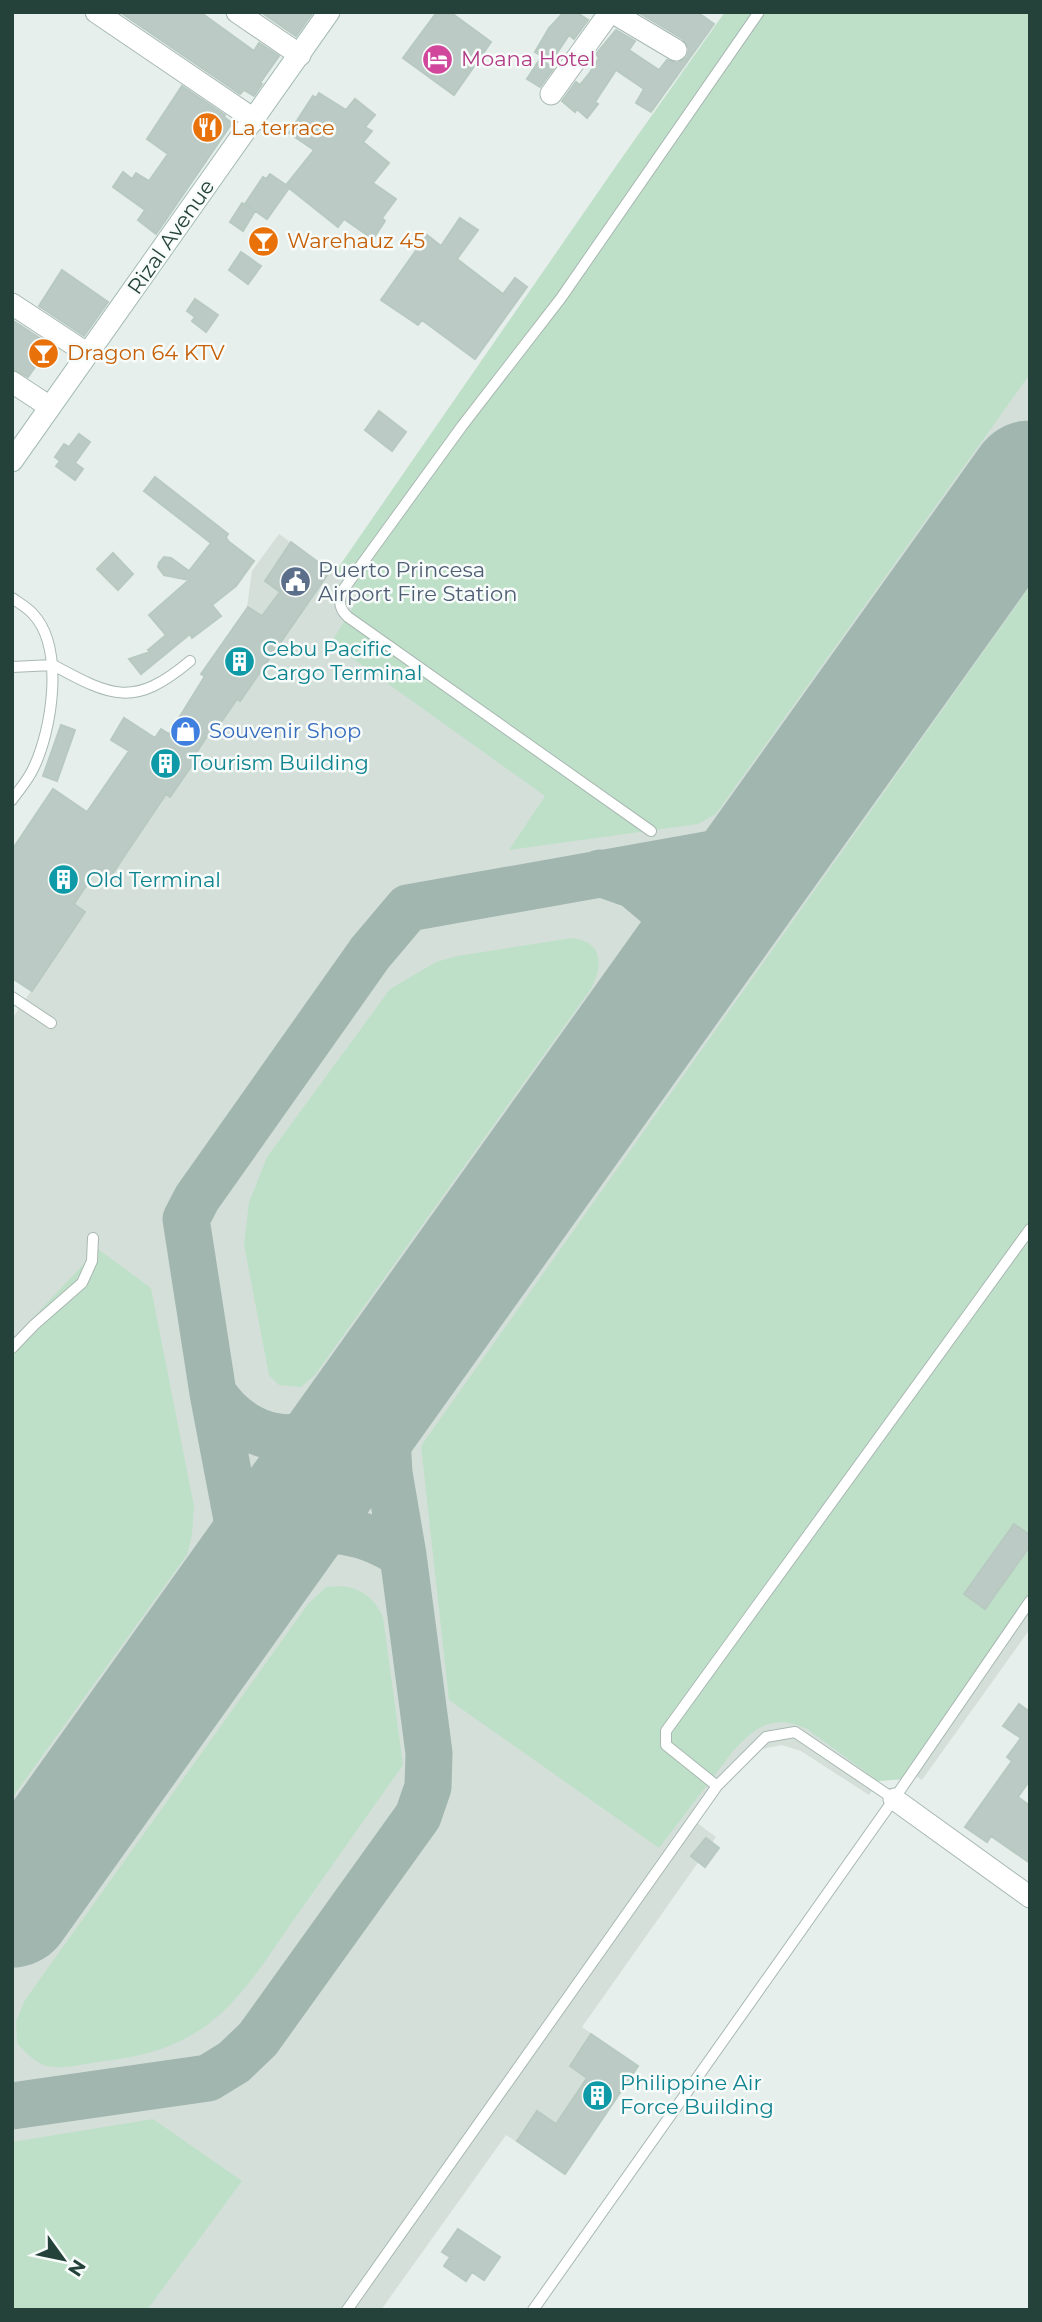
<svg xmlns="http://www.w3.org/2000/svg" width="1042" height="2322" font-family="Montserrat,sans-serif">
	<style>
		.built { fill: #d4dfda }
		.green { fill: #bfe0c8 }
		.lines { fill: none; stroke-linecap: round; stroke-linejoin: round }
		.taxiway { stroke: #a2b6b0; stroke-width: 47 }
		.runway { stroke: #a2b6b0; stroke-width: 121 }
		.building { fill: #bbcac4; stroke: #b8c9c2; stroke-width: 2 }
		.lane-casing { stroke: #a8b8b2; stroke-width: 12 }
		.street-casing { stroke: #a8b8b2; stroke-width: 23 }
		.secondary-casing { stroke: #a4bbb3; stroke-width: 23 }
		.lane { stroke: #fff; stroke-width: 10 }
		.street { stroke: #fff; stroke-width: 21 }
		.secondary { stroke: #fff; stroke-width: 21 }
		.labels { text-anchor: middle; stroke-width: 5; stroke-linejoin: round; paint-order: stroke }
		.hotel-label { font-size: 21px; fill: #b23c85; stroke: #f7fbf9; text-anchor: start }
		.food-label { font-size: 21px; fill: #c56008; stroke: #f7fbf9; text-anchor: start }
		.street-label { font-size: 21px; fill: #24423a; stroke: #f7fbf9 }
		.service-label { font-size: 21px; fill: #4e5e75; stroke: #f7fbf9; text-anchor: start }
		.culture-label { font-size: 21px; fill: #0d838f; stroke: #f7fbf9; text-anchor: start }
		.shop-label { font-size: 21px; fill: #366cbe; stroke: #f7fbf9; text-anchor: start }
	</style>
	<rect width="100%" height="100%" fill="#e6efeb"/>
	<path class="built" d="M725 12H1030V1629L922 1780 909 1772 904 1779 878 1781 869 1795 801 1751 782 1745 762 1749 733 1774 697 1823 716 1837 582 2027 638 2066 565 2174 506 2135 381 2310H12V1019L31 991 12 978 67 842 118 767 130 775 169 734 204 677 201 674 247 607 252 571 279 534 334 574 619 162Z"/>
	<path class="green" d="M725 12H1030V374L716 814 698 824 509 850 545 796 331 643 361 594 334 574 619 162Z
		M1030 586V1593L904 1779 878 1781 807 1729C775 1714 757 1725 734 1750L659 1848 449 1700 421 1446Z
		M572 938C604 942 603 966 591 989L315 1375 301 1387 279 1385 269 1375 244 1245 249 1202 267 1157 390 989 436 962 457 956Z
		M98 1249 151 1288 194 1506 192 1535 187 1555 12 1798V1340Z
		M342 1586C363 1589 374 1598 383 1617L403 1765C367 1816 331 1867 295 1918 268 1956 242 2001 203 2028 168 2051 138 2057 98 2062 58 2068 45 2076 17 2043L16 2021 25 2000 308 1604 326 1587Z
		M153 2119 242 2181 147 2310H12V2142Z"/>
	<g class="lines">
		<path class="taxiway" d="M600 873 634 885 660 907 690 958
			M213 1393C231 1421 265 1444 301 1436 323 1431 346 1419 367 1410
			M248 1577 213 1393 186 1219 197 1198 370 953 408 908 735 850 776 838
			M248 1577C259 1565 270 1550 283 1542 320 1519 370 1533 403 1555
			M12 2106 208 2078 234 2062 258 2039 418 1816 428 1787 429 1753 403 1555 389 1473 384 1386"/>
		<path class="runway" d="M12 1907 1030 481"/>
	</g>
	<path class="building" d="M120 12H200L254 51 259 43 279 56 260 83 262 84 254 96 244 90 240 94Z
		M261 12H313L296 36Z
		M437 12H450L491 42 454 95 403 58Z
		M564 12H576L588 20 574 39 569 35 551 62 535 52 549 28Z
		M638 12H697L714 24 651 112 636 103 644 89 616 70 595 102 598 104 587 118 577 109 575 112 562 101 576 82 580 85 589 74 599 58 596 54 616 30 635 41 629 50 659 70 667 60 677 63 687 57 689 49 683 39Z
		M540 59 554 68 540 87 527 79Z
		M182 86 225 115 224 117 232 123 156 234 138 220 145 210 113 187 123 172 132 179 136 173 149 181 168 154 147 139Z
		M319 93 346 110 355 99 375 115 365 127 372 131 363 142 389 163 373 183 396 199 382 218 385 221 373 239 344 219 338 227 289 188 267 219 245 204 263 177 266 179 270 174 286 185 314 150 289 133 313 96 316 98Z
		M242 203 255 211 243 231 230 222Z
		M460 218 478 230 457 259 503 294 515 278 527 287 475 359 422 320 418 325 381 300 427 235 441 246Z
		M241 252 261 266 248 284 229 270Z
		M62 270 108 302 84 336 39 306Z
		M195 299 218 315 206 332 192 321 195 317 187 311Z
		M12 320 58 350 48 365 40 360 28 377 12 369Z
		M379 411 406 432 392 451 365 430Z
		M79 434 90 442 75 463 83 469 75 480 56 466 60 461 55 457 64 444 69 447Z
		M155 477 228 534 226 537 228 541 254 561 236 586 212 605 221 616 192 638 190 634 141 674 129 659 150 652 148 650 166 635 149 615 189 580 164 575 158 567 159 563 164 557 171 558 189 571 211 543 144 491Z
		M291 542 330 571 240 701 237 699 219 725 216 723 196 753 199 755 170 797 166 794 111 876 98 868 74 904 85 912 32 991 12 978V850L53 789 87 812 129 751 111 740 124 718 155 738 161 729 169 734 205 676 201 674 248 607 262 616 280 592 265 581Z
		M113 553 133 574 118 590 97 569Z
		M61 725 75 730 57 781 43 776Z
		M1014 1524 1030 1535V1546L985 1609 964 1594Z
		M1019 1704 1030 1712V1780L1018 1797 1030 1806V1863L991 1836 987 1842 965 1827 1012 1761 1007 1757 1021 1738 1003 1726Z
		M706 1838 719 1848 705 1867 691 1856Z
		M591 2034 638 2066 565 2174 517 2141 537 2111 556 2124 587 2078 570 2066Z
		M458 2229 500 2257 484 2280 472 2272 466 2281 444 2266 450 2257 442 2252Z"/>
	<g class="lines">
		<defs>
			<path id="lane" d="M12 598C19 603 28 608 33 614 65 648 52 731 33 769 28 780 19 790 12 800
				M53 665C112 697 134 708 190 661
				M12 667 53 665
				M651 831 348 617C339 609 338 601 343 590L462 426 561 298 759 12
				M12 997 51 1023
				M12 1348 34 1325 82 1283 92 1261 93 1238
				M717 1786 666 1745V1731L1030 1229
				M347 2310 717 1786 766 1737 795 1732 894 1799
				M533 2310 894 1799 1030 1601"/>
			<path id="street" d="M96 12 255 120
				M237 12 300 55
				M612 12 676 50
				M551 94 610 12
				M12 304 88 354
				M12 382 50 407
				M894 1799 1030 1897"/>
			<path id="secondary" d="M12 461 329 12"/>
		</defs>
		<use href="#lane" class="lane-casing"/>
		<use href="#street" class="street-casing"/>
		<use href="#secondary" class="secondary-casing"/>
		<use href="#lane" class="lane"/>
		<use href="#street" class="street"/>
		<use href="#secondary" class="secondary"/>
	</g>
	<defs>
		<symbol id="hotel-disc" viewBox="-11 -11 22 22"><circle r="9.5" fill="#d1479c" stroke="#f7fbf9"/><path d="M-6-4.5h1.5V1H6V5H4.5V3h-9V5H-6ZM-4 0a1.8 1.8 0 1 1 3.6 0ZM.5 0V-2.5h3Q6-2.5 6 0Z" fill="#fff"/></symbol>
		<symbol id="restaurant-disc" viewBox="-11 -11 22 22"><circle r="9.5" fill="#e8710a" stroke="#f7fbf9"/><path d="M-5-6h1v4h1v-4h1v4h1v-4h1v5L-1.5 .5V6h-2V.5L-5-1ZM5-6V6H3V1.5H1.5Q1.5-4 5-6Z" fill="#fff"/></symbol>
		<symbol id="bar-disc" viewBox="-11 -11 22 22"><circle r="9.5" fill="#e8710a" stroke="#f7fbf9"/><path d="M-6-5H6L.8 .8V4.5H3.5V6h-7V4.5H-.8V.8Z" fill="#fff"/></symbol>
		<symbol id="civic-disc" viewBox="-11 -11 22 22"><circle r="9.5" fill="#5c6f8a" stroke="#f7fbf9"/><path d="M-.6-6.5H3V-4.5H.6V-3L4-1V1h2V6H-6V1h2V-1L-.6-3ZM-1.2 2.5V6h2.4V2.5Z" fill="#fff"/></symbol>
		<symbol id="building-disc" viewBox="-11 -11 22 22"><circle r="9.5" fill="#0f9aa8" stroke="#f7fbf9"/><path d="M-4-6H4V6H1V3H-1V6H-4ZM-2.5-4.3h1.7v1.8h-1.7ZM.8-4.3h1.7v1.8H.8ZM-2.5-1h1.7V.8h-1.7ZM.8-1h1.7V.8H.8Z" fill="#fff"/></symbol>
		<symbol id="shop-disc" viewBox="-11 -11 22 22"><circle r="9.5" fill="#3f7fe0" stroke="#f7fbf9"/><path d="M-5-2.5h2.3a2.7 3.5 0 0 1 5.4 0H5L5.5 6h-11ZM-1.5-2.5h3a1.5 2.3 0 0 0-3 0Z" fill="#fff"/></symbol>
	</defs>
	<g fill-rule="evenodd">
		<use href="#hotel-disc" x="420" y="42" width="35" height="35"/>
		<use href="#restaurant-disc" x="190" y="110" width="35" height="35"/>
		<use href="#bar-disc" x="246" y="224" width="35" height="35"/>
		<use href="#bar-disc" x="26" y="336" width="35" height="35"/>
		<use href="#civic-disc" x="278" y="564" width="35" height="35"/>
		<use href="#building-disc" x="222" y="644" width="35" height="35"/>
		<use href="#shop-disc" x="168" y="714" width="35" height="35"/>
		<use href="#building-disc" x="148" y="746" width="35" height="35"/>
		<use href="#building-disc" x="46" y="862" width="35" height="35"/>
		<use href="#building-disc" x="580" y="2078" width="35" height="35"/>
	</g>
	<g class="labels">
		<g class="hotel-label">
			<text x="461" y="66">Moana Hotel</text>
		</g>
		<g class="food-label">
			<text x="231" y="135">La terrace</text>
			<text x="287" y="248">Warehauz 45</text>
			<text x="67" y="360">Dragon 64 KTV</text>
		</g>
		<g class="street-label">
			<text transform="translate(171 237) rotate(-55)" y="7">Rizal Avenue</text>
		</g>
		<g class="service-label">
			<text x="318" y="577">Puerto Princesa<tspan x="318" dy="24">Airport Fire Station</tspan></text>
		</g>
		<g class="culture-label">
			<text x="262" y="656">Cebu Pacific<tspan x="262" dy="24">Cargo Terminal</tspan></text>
			<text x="189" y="770">Tourism Building</text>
			<text x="86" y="887">Old Terminal</text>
			<text x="620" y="2090">Philippine Air<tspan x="620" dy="24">Force Building</tspan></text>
		</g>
		<g class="shop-label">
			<text x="209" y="738">Souvenir Shop</text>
		</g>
	</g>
	<rect width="1042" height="2322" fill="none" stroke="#24423a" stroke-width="28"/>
	<g transform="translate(63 2259) rotate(123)" stroke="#f7fbf9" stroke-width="5" paint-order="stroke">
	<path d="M0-5L12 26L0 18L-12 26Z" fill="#24423a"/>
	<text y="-10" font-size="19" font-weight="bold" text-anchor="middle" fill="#24423a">N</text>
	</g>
</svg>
